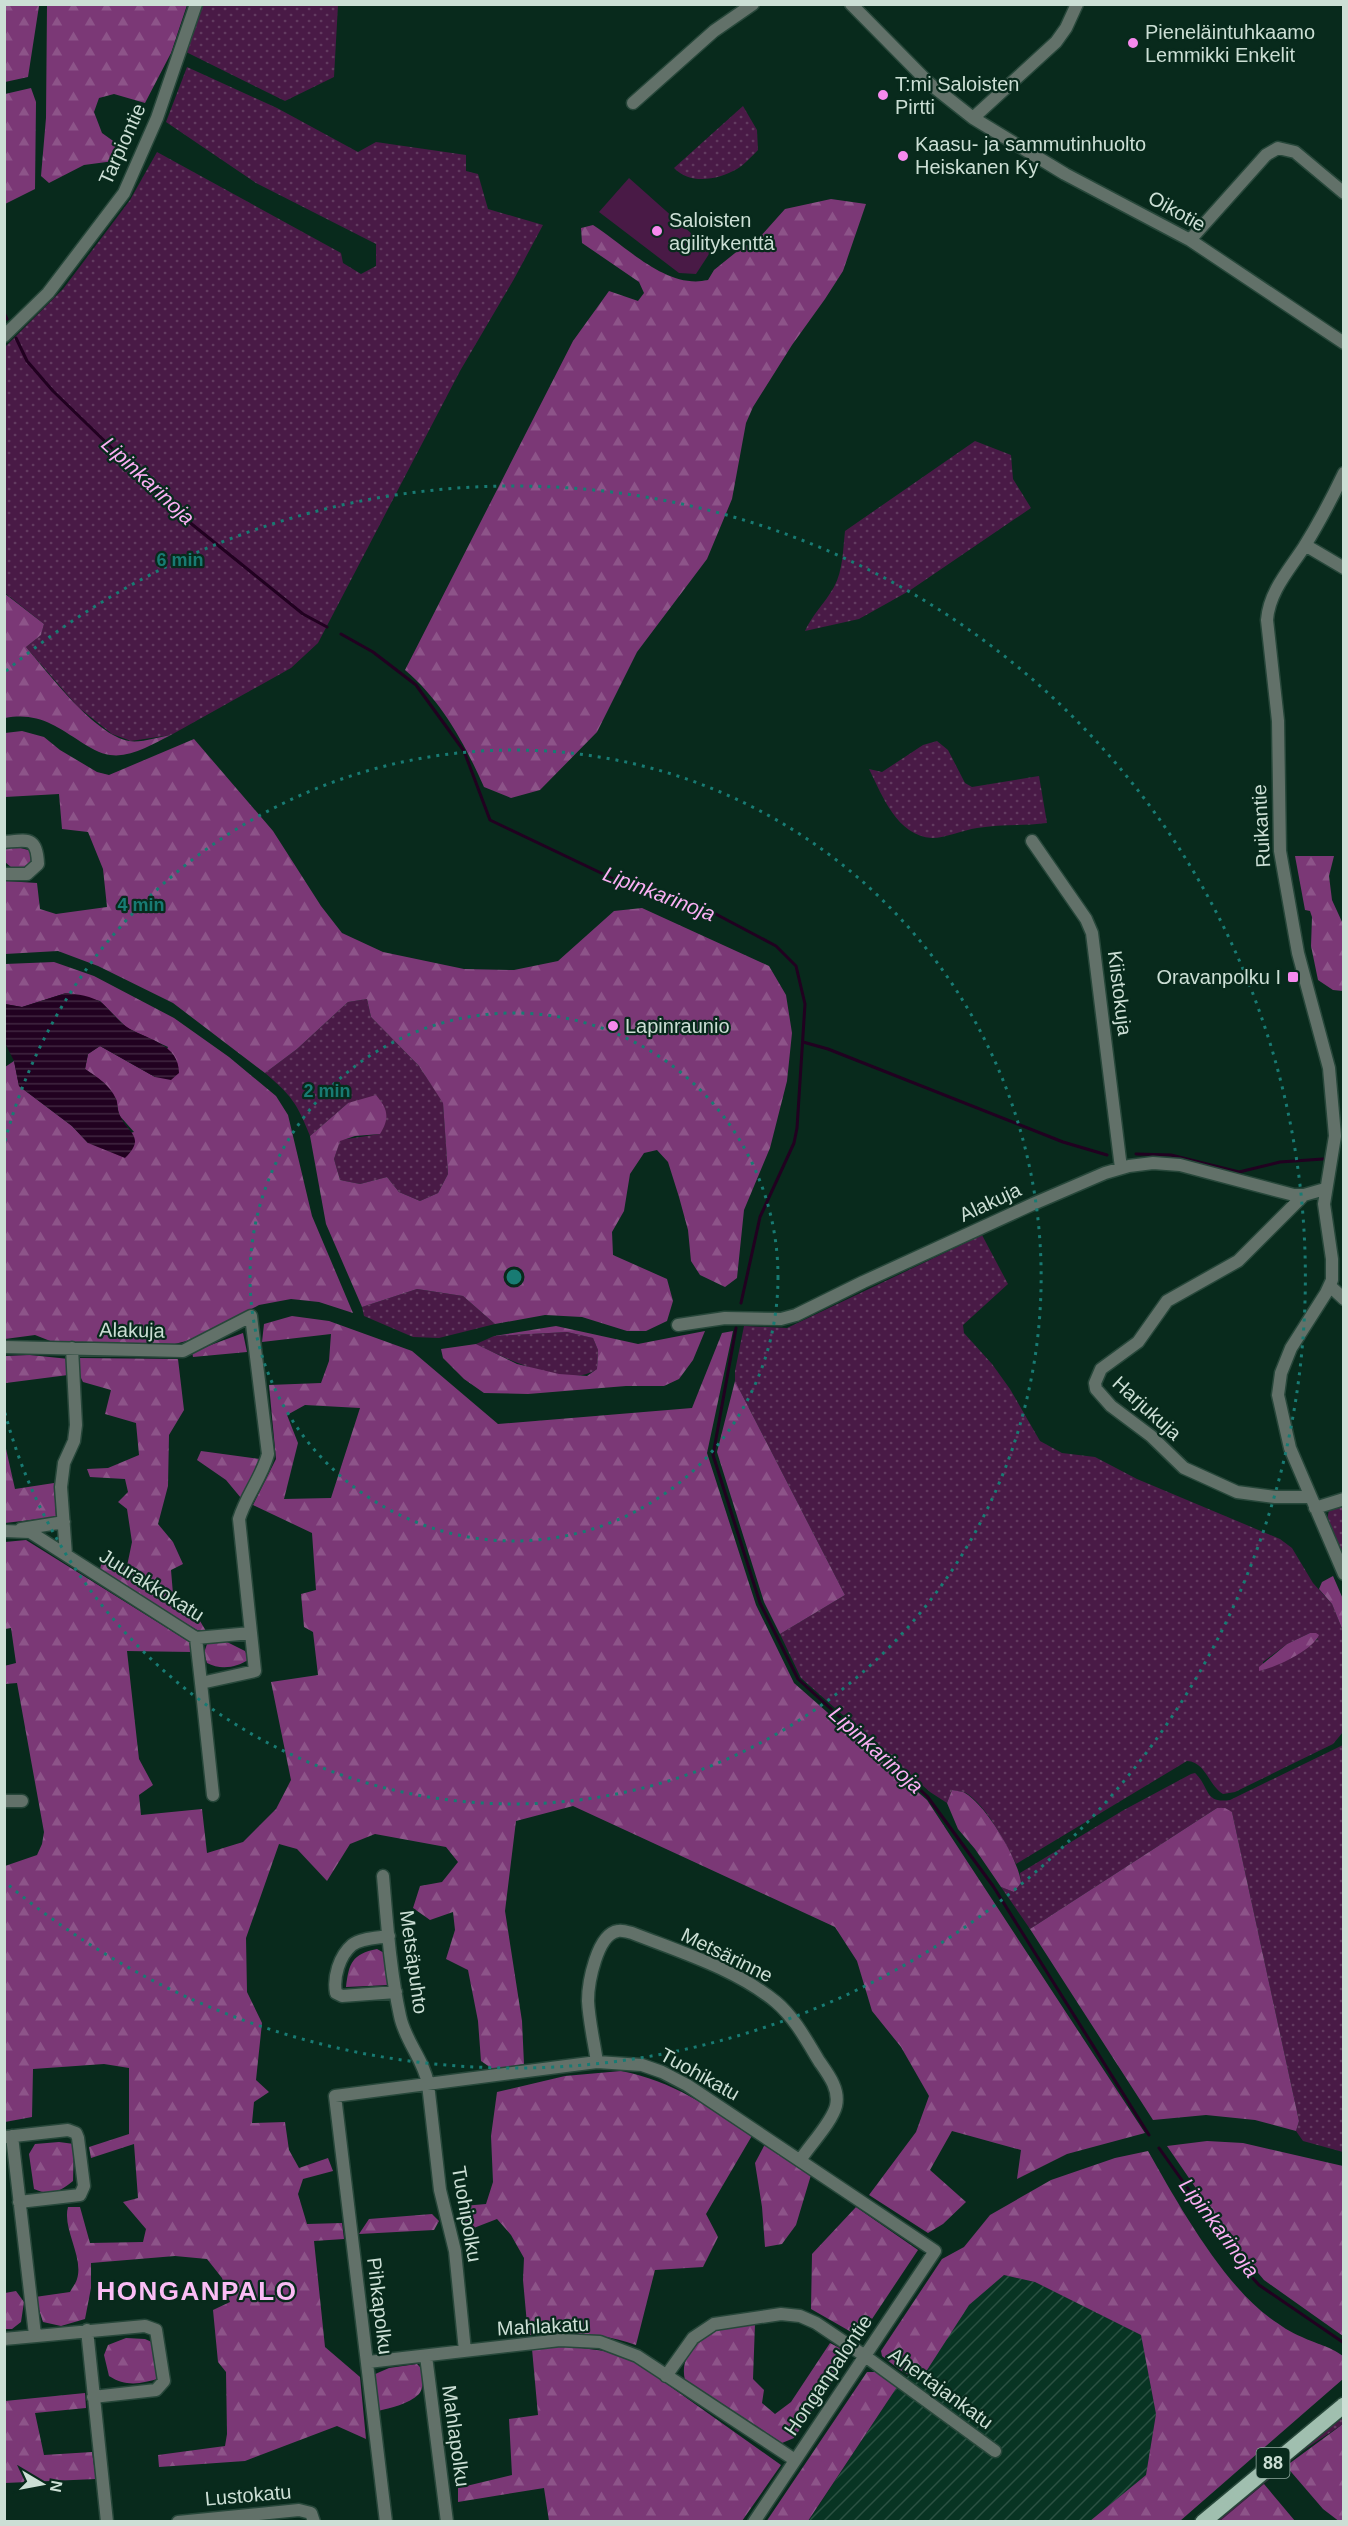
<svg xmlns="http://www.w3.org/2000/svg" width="1348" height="2526" font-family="Helvetica,sans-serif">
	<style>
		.industrial { fill: url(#industrial-furrows) }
		.grass { fill: url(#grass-dots); fill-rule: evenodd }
		.forest { fill: url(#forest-firs); fill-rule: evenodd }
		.green { fill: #491a46 }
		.water { fill: url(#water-rules) }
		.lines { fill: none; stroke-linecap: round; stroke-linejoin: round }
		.stream { stroke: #210120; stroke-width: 3 }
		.minor-casing { stroke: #27473a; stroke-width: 15 }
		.tertiary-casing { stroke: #27473a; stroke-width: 15 }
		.primary-casing { stroke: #27473a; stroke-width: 18 }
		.minor { stroke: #627169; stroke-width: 12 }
		.tertiary { stroke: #627169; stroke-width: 12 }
		.primary { stroke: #a0bfaf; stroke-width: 15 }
		.ring { fill: none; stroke: #187b73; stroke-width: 3; stroke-dasharray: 3 6 }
		.poi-dot { fill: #f689ed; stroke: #082a1c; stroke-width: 2 }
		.labels { text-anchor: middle; stroke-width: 4.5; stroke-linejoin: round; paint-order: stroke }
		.shield { fill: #082a1c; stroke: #91a99e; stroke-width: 1.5 }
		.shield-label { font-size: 18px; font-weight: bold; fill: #ccdfd5 }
		.poi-label { font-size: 20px; fill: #ccdfd5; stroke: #082a1c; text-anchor: start }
		.street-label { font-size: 20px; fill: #ccdfd5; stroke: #082a1c }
		.water-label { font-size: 21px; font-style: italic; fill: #fbaff4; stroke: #082a1c }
		.district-label { font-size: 26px; font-weight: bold; letter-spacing: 1.5px; fill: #fbbdf5; stroke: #082a1c }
		.centre { fill: #187b73; stroke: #082a1c; stroke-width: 3 }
		.ring-label { font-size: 18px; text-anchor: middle; font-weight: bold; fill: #187b73; stroke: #082a1c; stroke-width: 4.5; stroke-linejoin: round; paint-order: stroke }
	</style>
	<defs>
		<pattern id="industrial-furrows" width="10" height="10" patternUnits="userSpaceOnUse" patternTransform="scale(1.5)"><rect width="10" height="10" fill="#083423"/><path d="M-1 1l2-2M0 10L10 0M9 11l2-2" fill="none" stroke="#2b5142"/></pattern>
		<pattern id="grass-dots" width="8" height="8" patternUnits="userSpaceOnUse" patternTransform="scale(1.5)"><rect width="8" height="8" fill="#491a46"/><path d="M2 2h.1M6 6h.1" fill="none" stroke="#623b60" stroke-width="1.8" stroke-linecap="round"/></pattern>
		<pattern id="forest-firs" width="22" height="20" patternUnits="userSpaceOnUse" patternTransform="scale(1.5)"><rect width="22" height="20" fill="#7b3876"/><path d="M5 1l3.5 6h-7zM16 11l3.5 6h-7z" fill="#8d5489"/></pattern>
		<pattern id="water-rules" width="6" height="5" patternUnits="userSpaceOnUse" patternTransform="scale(1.5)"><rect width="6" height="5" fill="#210120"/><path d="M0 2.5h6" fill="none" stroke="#402640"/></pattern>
	</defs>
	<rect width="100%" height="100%" fill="#082a1c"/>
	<path class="industrial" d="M1004 2275 1035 2282 1141 2335 1156 2414 1146 2475 1090 2521 808 2522 897 2387 909 2375 920 2380 969 2304Z"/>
	<path class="grass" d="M203 5H338L334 77 285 101 186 52Z
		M187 67 277 108 358 152 376 142 466 155V171L478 174 488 209 543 225 514 279 460 371 318 643 291 668 171 735 131 741 112 734 78 707 26 647 41 635 44 624 5 593 4 348 63 289 130 200 157 152 341 253 343 263 361 274 376 266V244L256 183 166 122Z
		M743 106 757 130 758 150C752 156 744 165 737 169 718 180 690 185 674 168Z
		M975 441 1011 455 1013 479 1031 508 909 591 859 619 805 631C812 615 825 603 834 587 843 571 843 549 845 531Z
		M937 741 948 750 965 783 972 787 1039 776 1047 823C1024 826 1000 824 977 828 963 830 946 838 932 838 897 836 882 795 869 769L882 772 923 745Z
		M367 999 371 1017 419 1066 443 1102 448 1174 438 1193 420 1201 399 1192 387 1177 360 1184 340 1180 334 1159 340 1140 380 1134 348 1103 310 1136C297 1103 291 1095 265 1073L297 1049 348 1002Z
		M982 1235 1008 1284 963 1325 964 1333 992 1364 1010 1389 1040 1441 1062 1453 1095 1457 1137 1479 1280 1539 1292 1548 1313 1583 1332 1604 1343 1631V1732L1333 1744 1235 1792 1223 1794C1208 1785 1206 1762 1187 1761L1016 1864C1006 1843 986 1805 966 1793 962 1791 956 1791 952 1790L947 1803 930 1792 801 1678 780 1634 845 1595 735 1381V1371L744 1326 787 1328ZM1310 1633 1318 1639 1293 1657 1263 1670V1662L1287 1644Z
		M417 1289 463 1296 495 1324 439 1338 413 1337 364 1316 362 1307Z
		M567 1332 593 1338 598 1350 597 1369C568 1390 505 1358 476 1344L494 1336Z
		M1343 1503V1561L1327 1520 1329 1510Z
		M1343 1745V2152L1303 2141 1296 2131 1299 2121 1232 1812 1217 1808 1030 1929 1001 1887 1014 1892 1021 1883 1020 1873 1122 1811 1191 1774 1195 1773C1210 1787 1204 1804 1230 1800Z
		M1343 2414V2424L1301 2452 1220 2521 1213 2522Z"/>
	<path class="forest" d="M5 4 39 6 28 77 5 82Z
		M47 5H187L171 53 145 103 114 94 99 98 94 112 102 133 116 143 114 161 84 165 49 183 41 176 46 118Z
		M31 88 36 102 35 189 5 204V94Z
		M831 199 866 204 843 271 825 299 792 345 753 407 746 423 732 499 707 559 637 652 597 732 540 790 511 798 484 787C465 744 441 700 405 670L573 341 609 291 638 301 644 293 639 282 582 243 581 228 593 225C625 245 666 290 708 280L714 270 740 249 759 238 785 209Z
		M4 593 44 624 41 635 26 647C49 674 95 735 129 741 141 743 159 737 171 735 152 744 132 758 110 755 100 754 89 747 81 742 55 725 37 712 5 718Z
		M22 731 44 737 60 750 97 772 109 775 194 739 273 831 321 906 342 933 383 952 464 969 514 970 558 961 614 911 642 908 769 966 786 995 792 1033 787 1081 770 1148 744 1210 737 1278 725 1287 700 1275 691 1261 688 1230 679 1197 668 1162 657 1150 644 1153 630 1174 624 1211 612 1232 613 1255 667 1279 673 1301 667 1321 646 1331H627L582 1317 545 1315 495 1324 463 1296 417 1289 362 1307 326 1224 310 1136 348 1103 376 1095C388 1109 390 1118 380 1134L355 1136 340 1141 334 1159 340 1180 360 1184 387 1177 399 1192 420 1201 438 1193 448 1174 443 1103 419 1066 371 1017 367 999 348 1002 297 1049 265 1073 173 1003 98 966 58 951 5 954V881L37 883 40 909 56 914 107 907 103 869 88 832 62 829 59 794 5 797V733Z
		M9 845 32 851 33 862 27 870 12 868 5 862V848Z
		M1295 856H1334L1329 876 1332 900 1343 924V991L1333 990 1318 980 1311 946 1312 917 1310 911 1305 910Z
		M54 962 94 976 174 1018 229 1057 276 1096 288 1115 312 1216 353 1313 319 1302 291 1299 259 1305 198 1338 159 1348 58 1344 35 1335 5 1339V1067L14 1061 19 1086 72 1126 88 1143 134 1132 119 1115 116 1099 104 1083 85 1069 88 1054 100 1046 155 1077 168 1047 127 1028 100 1001 66 993 22 1007 5 1004V964Z
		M292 1316 329 1321 412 1351 498 1424 692 1408 722 1333 733 1331 707 1453 756 1605 794 1683 927 1800 1145 2133 1067 2154 1017 2179 1021 2150 952 2131 930 2170 966 2202 943 2224 928 2233 869 2195 916 2132 929 2096 901 2047 872 2011 857 1961 835 1927 573 1806 516 1821 505 1911 522 2021 524 2064 494 2070 481 2061 478 2021 468 1970 446 1959 455 1930 453 1912 430 1920 413 1908 420 1886 442 1882 458 1862 446 1847 375 1834 350 1844 327 1881 297 1849 279 1844 246 1938 247 1992 262 2023 256 2080 269 2092 254 2102 252 2123 285 2122 289 2150 299 2168 328 2158 333 2171 303 2179 298 2194 307 2224 342 2223 344 2239 314 2241 325 2347 360 2377 366 2439 337 2426 245 2461 159 2467 158 2455 225 2446 227 2434 226 2372 218 2362 213 2310 230 2302 222 2278 207 2259 175 2256 91 2263V2288L85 2319 61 2326 43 2322 35 2297 70 2292C72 2288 76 2283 77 2279 84 2257 62 2229 68 2207H80L90 2243 143 2242 146 2229 123 2202 138 2198 134 2144 91 2158 89 2147 129 2134V2068L104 2064 33 2069 32 2117 5 2122V1866L37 1855 42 1844 44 1832 17 1683 5 1684 4 1666 16 1663 11 1628 5 1629V1542L26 1540 191 1643 192 1652 127 1651 139 1759 153 1785 139 1795 141 1815 202 1809 207 1853 243 1842 276 1809 291 1780 271 1682 318 1675 313 1632 304 1627 301 1594 316 1590 312 1533 253 1505 276 1459 269 1385 321 1383 329 1361 331 1334 262 1342 264 1324ZM305 1405 360 1408 331 1498 284 1499 298 1443 287 1415Z
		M556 1326 638 1344 705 1331 693 1360 679 1379 664 1386H626L528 1394 484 1393 464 1379 443 1358 441 1349 476 1344 517 1364 559 1374 587 1376 597 1369 598 1350 593 1338 567 1332 494 1336Z
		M243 1333 247 1352 193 1357 192 1352Z
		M30 1355 69 1359 68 1375 6 1383 5 1392V1356Z
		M77 1358 178 1359 184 1410 169 1435 168 1486 158 1524 173 1542 183 1564 171 1570 174 1606 200 1621 206 1631 197 1630 99 1573 102 1561 127 1566 132 1542 127 1509 118 1502 128 1492 125 1479 90 1477 87 1469 108 1468 139 1455 136 1423 105 1414 111 1390 83 1382 79 1374Z
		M735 1381 845 1595 780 1634 764 1602 717 1452Z
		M4 1440 15 1489 54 1483 56 1517 5 1523Z
		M201 1451 260 1459 241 1498 226 1480 197 1460Z
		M1333 1576 1343 1599V1631L1332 1604 1319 1589 1322 1582Z
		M1310 1633H1316L1319 1635C1313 1650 1275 1668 1259 1671V1667L1287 1644Z
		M225 1641 245 1651 249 1659C237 1668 220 1670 207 1663L204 1653 207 1644Z
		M952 1790C956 1791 962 1791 965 1793 986 1805 1019 1860 1021 1883L1014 1892 1001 1887 975 1849 958 1829 947 1803Z
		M1217 1808H1225L1232 1812 1299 2121 1296 2131 1255 2120 1206 2115 1153 2120 1030 1929Z
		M377 1949 386 1954 388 1985 346 1987C349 1963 352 1954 377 1949Z
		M621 2071C673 2081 708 2107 753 2134L706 2214 718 2237 703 2267 655 2270 636 2345C600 2332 566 2333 528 2335L523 2280 524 2258 511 2235 497 2219 466 2231 463 2206 486 2204 493 2182 491 2136 497 2092 565 2076Z
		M1207 2141 1243 2143 1343 2166V2336L1264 2280 1237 2248 1167 2146Z
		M59 2142 74 2144 73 2181C60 2192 50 2196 34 2189L29 2154 35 2144Z
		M765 2144 811 2175 796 2225 782 2244 765 2247 762 2207 755 2163Z
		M1148 2151C1177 2202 1222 2283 1270 2318 1280 2325 1291 2333 1302 2337 1319 2345 1327 2345 1343 2356V2379L1180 2521H1090L1146 2475 1156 2414 1141 2335 1035 2282 1004 2275 969 2305 920 2381 900 2370 882 2356 881 2351 942 2259 964 2247 990 2215 1051 2180 1115 2158Z
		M856 2207 918 2250 860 2337 811 2309 812 2254Z
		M432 2214 439 2221 434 2230 359 2234 369 2219Z
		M16 2291 24 2302 21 2322 12 2329H5V2293Z
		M728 2324H755L753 2379 764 2390 762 2403 775 2414 791 2402 830 2343 851 2354 794 2438 782 2443 685 2380C678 2352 705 2335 728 2324Z
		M126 2338 145 2339 156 2344 160 2378C141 2384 126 2387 109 2376L104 2355 108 2345Z
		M566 2346 604 2351 633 2360 781 2465 742 2521H549L544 2488 458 2502V2488L512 2475 509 2419 538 2415 532 2349Z
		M417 2364 423 2370C423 2377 424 2388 419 2394 409 2404 390 2408 378 2411L373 2375 389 2368Z
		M867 2372H879L897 2387 808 2521 766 2522Z
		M85 2393 86 2408 35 2413 44 2455 92 2452 96 2479 5 2483V2401Z
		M1343 2424 1344 2521 1340 2522 1323 2509 1286 2466Z
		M1264 2484 1295 2521H1220Z"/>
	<path class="green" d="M629 178 711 251 696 274 679 273 599 212Z"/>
	<path class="water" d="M66 993C77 994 92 996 102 1003 111 1011 119 1023 130 1029 150 1040 179 1045 179 1073L171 1080 155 1077 100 1046 88 1054 85 1069C97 1077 110 1085 116 1099 118 1103 117 1109 119 1113 125 1132 148 1136 125 1158L88 1143 72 1126 19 1086 14 1061 5 1043V1004L22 1007Z"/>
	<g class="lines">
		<path class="stream" d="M4 313 7 319
			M16 338 27 361 53 391 183 517 303 614 327 627
			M341 634 373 652 416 685 464 751 490 820 622 883 695 903 776 946 796 966 805 1004 797 1128 794 1143 760 1217 741 1303
			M803 1042 828 1049 1063 1142 1107 1155
			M1136 1154 1171 1155 1239 1172 1280 1162 1323 1159
			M736 1328 713 1455 760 1603 798 1679 927 1796 993 1886 1149 2135
			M1159 2148 1248 2273 1259 2285 1344 2343"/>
		<defs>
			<path id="minor" d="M851 4 930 84 973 118 1065 174 1190 240 1344 343
				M633 103 714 31 753 4
				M973 118 1056 42 1066 28 1077 4
				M1190 240 1266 155 1278 148 1295 152 1344 193
				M1344 473C1332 498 1319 523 1304 547 1289 570 1269 592 1267 620L1278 721 1280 851 1298 953 1329 1068 1335 1136 1324 1204 1332 1259V1280L1326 1293 1291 1348 1281 1373 1278 1395 1290 1448 1344 1574
				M1305 545 1344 568
				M1032 841 1086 919 1092 933 1121 1168
				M4 842C28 840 37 836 38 864L27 874H4
				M1304 1195 1238 1261 1167 1301 1138 1342 1101 1369 1095 1383 1096 1389 1111 1406 1151 1436 1184 1468 1193 1472 1237 1492 1275 1497H1310
				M1330 1286 1344 1299
				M678 1325 725 1318 781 1319 796 1315 863 1282 1033 1204 1105 1173 1129 1166 1153 1163 1180 1165 1294 1195H1304L1325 1189
				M4 1347 183 1351 251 1316 268 1454C262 1477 246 1496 239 1519L251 1633 196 1638 30 1532 4 1531
				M1315 1508 1344 1499
				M21 1529 64 1522
				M66 1555 61 1487 64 1463 74 1441 76 1425 72 1348
				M196 1638 201 1683
				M213 1795 201 1683 255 1671 251 1633
				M4 1801H22
				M383 1876C387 1922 390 1970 400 2016 405 2041 424 2060 428 2084L440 2190 455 2251 465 2351
				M389 1936C378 1938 361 1938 352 1945 339 1956 333 1978 336 1993L342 1996 396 1992
				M597 2062C594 2042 589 2021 588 2001 588 1983 597 1934 618 1931 622 1930 628 1932 632 1933 680 1952 736 1969 776 2002 794 2017 807 2041 819 2061 828 2074 840 2089 836 2106 832 2122 810 2145 801 2159
				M12 2136 35 2335
				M5 2137 68 2130 76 2133 78 2138 84 2186 80 2195 19 2202
				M87 2330 107 2522
				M4 2339 145 2326 156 2330 164 2381 156 2390 93 2397
				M426 2356 447 2522
				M368 2362 560 2340 600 2342 637 2356 795 2460
				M666 2376 693 2338 714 2324 781 2314 800 2316 816 2323 865 2356 995 2451
				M178 2522 299 2510 311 2513 314 2522
				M386 2522 335 2096 597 2062 642 2065 662 2072 687 2085 935 2251 754 2522"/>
			<path id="tertiary" d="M4 336 48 293 124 193 157 118 196 4"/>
			<path id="primary" d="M1203 2522 1344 2405"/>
		</defs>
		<use href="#minor" class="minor-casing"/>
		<use href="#tertiary" class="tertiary-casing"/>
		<use href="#primary" class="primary-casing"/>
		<use href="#minor" class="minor"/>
		<use href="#tertiary" class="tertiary"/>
		<use href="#primary" class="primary"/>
	</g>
	<g class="ring">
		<circle cx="514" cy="1277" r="264"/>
		<path d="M5 1141A527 527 0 1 1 5 1413"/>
		<path d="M6 671A791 791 0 1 1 6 1883"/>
	</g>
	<g class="poi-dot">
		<circle cx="1133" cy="43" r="6"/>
		<circle cx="883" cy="95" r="6"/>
		<circle cx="903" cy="156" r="6"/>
		<circle cx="657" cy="231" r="6"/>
		<rect x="1287" y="971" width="12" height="12" rx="3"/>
		<circle cx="613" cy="1026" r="6"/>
	</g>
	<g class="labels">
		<rect class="shield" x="1256.5" y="2448" width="33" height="30" rx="4.5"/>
		<g class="shield-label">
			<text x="1273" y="2469">88</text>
		</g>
		<g class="poi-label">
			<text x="1145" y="39">Pieneläintuhkaamo<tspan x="1145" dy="23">Lemmikki Enkelit</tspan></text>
			<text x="895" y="91">T:mi Saloisten<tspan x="895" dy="23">Pirtti</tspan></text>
			<text x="915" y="151">Kaasu- ja sammutinhuolto<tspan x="915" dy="23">Heiskanen Ky</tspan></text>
			<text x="669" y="227">Saloisten<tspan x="669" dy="23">agilitykenttä</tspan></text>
			<text x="1281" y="984" text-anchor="end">Oravanpolku I</text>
			<text x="625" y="1033">Lapinraunio</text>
		</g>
		<g class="street-label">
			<text transform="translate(122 144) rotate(-66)" y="7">Tarpiontie</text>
			<text transform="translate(1177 211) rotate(29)" y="7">Oikotie</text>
			<text transform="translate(1261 826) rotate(-93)" y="7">Ruikantie</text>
			<text transform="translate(1120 993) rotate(83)" y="7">Kiistokuja</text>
			<text transform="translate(990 1202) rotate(-25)" y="7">Alakuja</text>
			<text transform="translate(132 1330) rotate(1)" y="7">Alakuja</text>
			<text transform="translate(1147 1408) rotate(42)" y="7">Harjukuja</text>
			<text transform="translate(152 1585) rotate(32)" y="7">Juurakkokatu</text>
			<text transform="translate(727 1955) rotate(26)" y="7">Metsärinne</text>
			<text transform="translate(414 1962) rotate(82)" y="7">Metsäpuhto</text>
			<text transform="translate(700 2074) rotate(29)" y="7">Tuohikatu</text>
			<text transform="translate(467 2214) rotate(80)" y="7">Tuohipolku</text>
			<text transform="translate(380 2306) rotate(83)" y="7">Pihkapolku</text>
			<text transform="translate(543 2326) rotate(-3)" y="7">Mahlakatu</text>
			<text transform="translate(828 2375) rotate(-56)" y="7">Honganpalontie</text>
			<text transform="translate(941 2388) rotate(36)" y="7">Ahertajankatu</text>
			<text transform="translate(456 2436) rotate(82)" y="7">Mahlapolku</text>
			<text transform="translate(248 2495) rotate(-5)" y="7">Lustokatu</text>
		</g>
		<g class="water-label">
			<text transform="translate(148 481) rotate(43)" y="7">Lipinkarinoja</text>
			<text transform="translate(659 894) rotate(21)" y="7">Lipinkarinoja</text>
			<text transform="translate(876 1750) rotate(42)" y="7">Lipinkarinoja</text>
			<text transform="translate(1219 2228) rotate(53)" y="7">Lipinkarinoja</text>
		</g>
		<g class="district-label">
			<text x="197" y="2300">HONGANPALO</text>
		</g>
	</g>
	<circle cx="514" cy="1277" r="9" class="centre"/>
	<g class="ring-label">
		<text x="180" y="566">6 min</text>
		<text x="141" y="911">4 min</text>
		<text x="327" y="1097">2 min</text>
	</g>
	<rect width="1348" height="2526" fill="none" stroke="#ccdfd5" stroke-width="12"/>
	<g transform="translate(42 2484) rotate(100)" stroke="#082a1c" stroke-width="4.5" paint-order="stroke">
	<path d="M0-4.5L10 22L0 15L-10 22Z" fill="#ccdfd5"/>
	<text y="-9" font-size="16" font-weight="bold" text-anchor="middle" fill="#ccdfd5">N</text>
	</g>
</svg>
